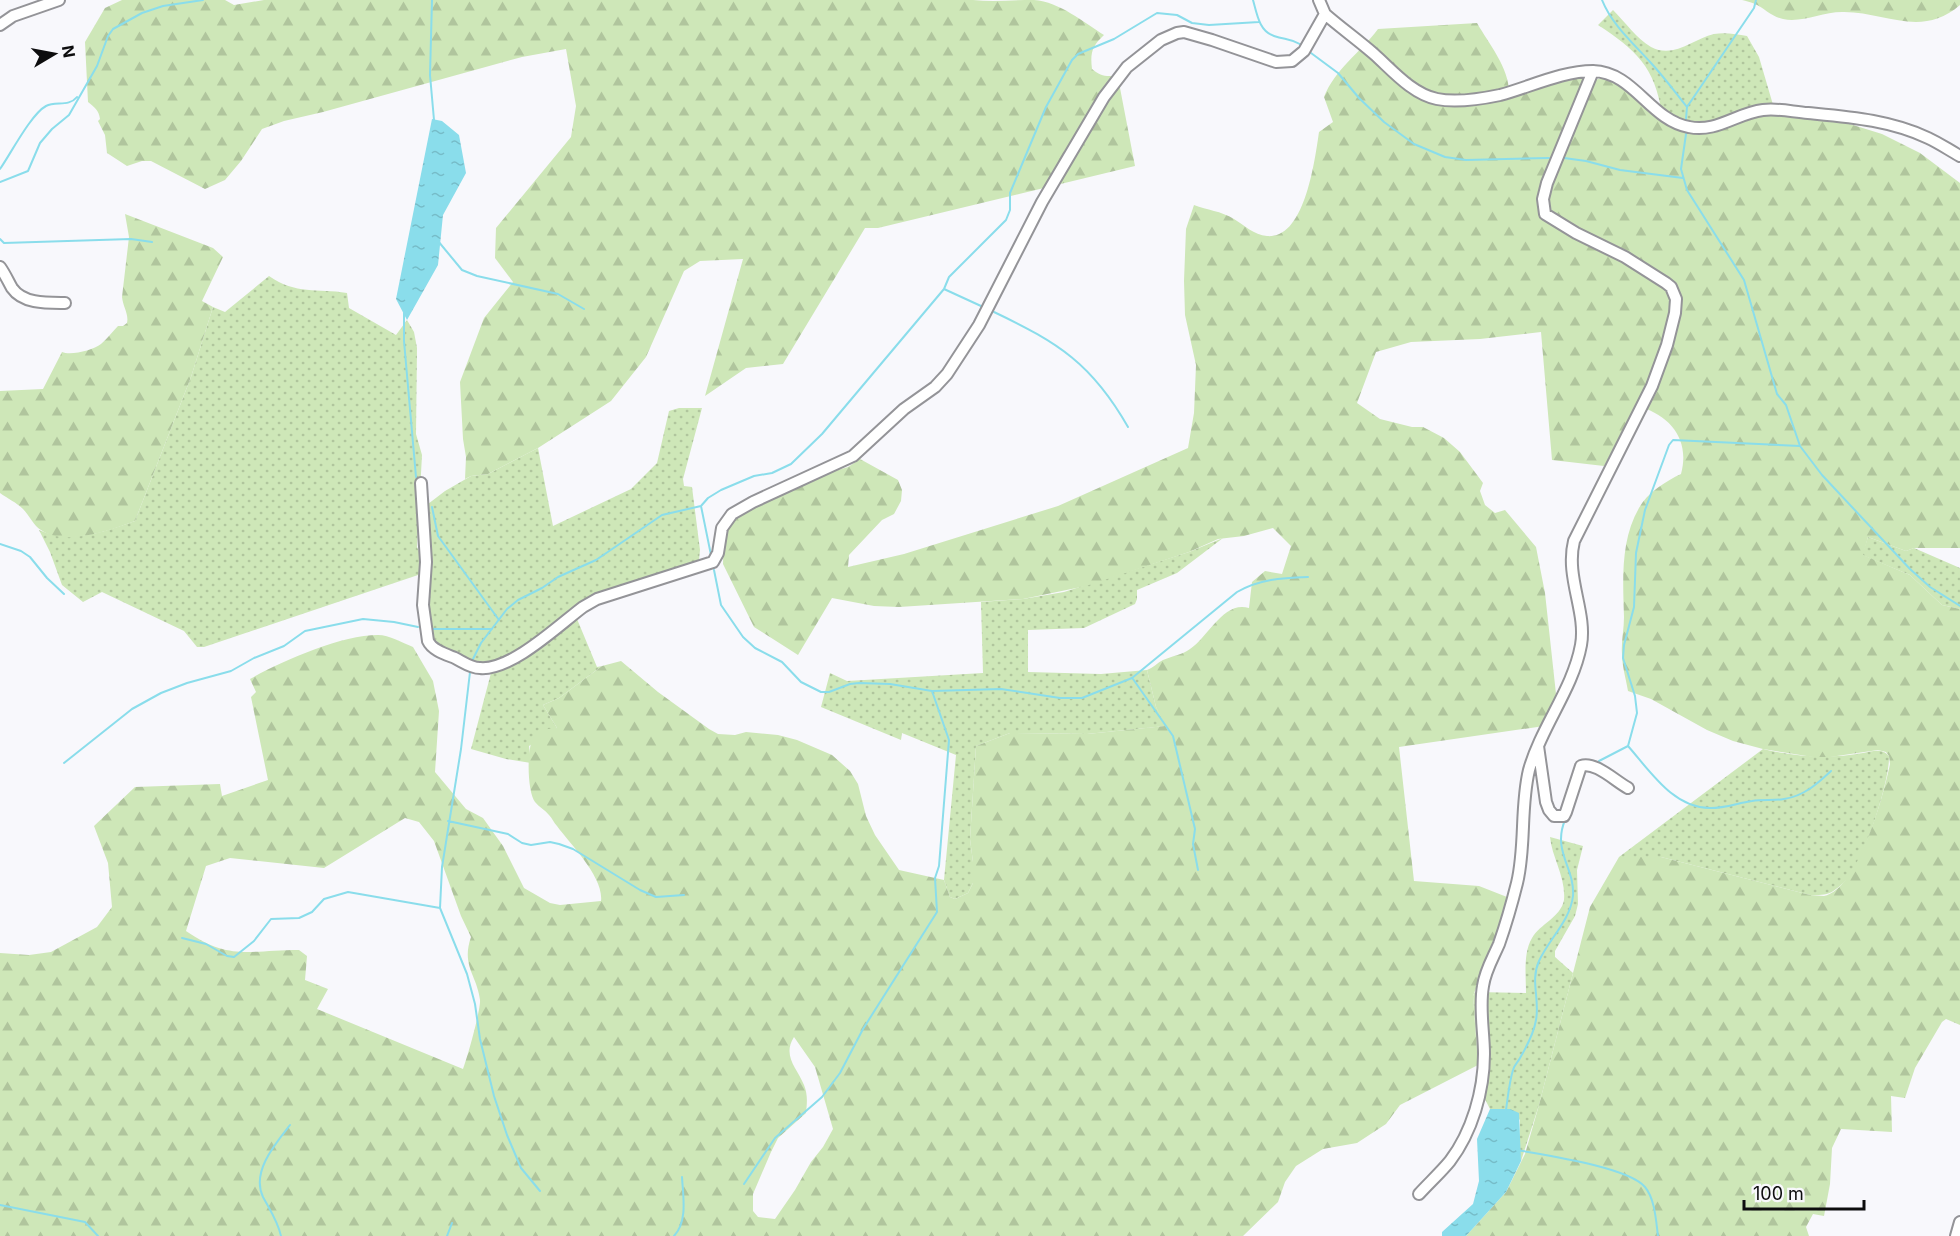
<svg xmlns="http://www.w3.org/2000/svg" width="1960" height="1236" font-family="Inter,sans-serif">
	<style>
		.grass { fill: url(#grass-dots) }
		.forest { fill: url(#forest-firs); fill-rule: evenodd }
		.water { fill: url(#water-ripples) }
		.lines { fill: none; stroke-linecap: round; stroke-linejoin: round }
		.stream { stroke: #8addeb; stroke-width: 2 }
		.minor-casing { stroke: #949498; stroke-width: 14 }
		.minor { stroke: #fff; stroke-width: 10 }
	</style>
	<defs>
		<pattern id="grass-dots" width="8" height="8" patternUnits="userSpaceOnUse" patternTransform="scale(1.5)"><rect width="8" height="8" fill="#cee7b8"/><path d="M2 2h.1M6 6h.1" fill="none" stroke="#b0c59d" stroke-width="1.8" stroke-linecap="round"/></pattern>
		<pattern id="forest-firs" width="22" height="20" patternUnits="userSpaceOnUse" patternTransform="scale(1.5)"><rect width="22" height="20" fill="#cee7b8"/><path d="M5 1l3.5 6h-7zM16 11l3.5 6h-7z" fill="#b0c59d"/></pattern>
		<pattern id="water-ripples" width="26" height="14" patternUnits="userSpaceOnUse" patternTransform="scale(1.5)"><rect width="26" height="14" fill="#8addeb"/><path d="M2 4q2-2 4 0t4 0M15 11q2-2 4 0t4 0" fill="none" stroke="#76bcc8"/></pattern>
	</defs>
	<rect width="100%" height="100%" fill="#f8f8fc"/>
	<path class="grass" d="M1613 10C1625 22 1637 39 1651 47 1674 59 1693 39 1714 34 1725 32 1736 34 1747 36L1759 57 1776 115 1690 123 1662 114C1655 67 1636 50 1598 25Z
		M269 276C296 295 317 288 347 293L349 308 396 335 407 320 414 332 417 348 416 434 422 455 417 547 421 556V574L204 647H197L184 631 102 592 83 602 62 585 50 552 39 530C71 544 104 532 135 521L191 377 213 307 225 312Z
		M679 408H702L683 479 684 486 692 487 700 550 699 560 660 581 577 612V619L597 667 602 666 559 698 543 705 557 728 529 746 531 763 506 759 471 749 491 673C462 672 452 663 429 647L428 504 445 491 471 476 488 474 538 448 553 526 631 489 657 463 669 411Z
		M1868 537 1906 551 1914 548 1960 568V609L1942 605 1910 575 1862 555Z
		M1223 538 1177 573 1137 590V599L1135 604 1084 628 1028 630V672L1101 674 1147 670 1156 707 1166 726 1087 734 1010 733 976 746 970 839 973 862V883L968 893 955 899 950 897 944 880 956 755 902 733 901 740 821 707 830 673 847 681 983 673 981 602 1023 599 1064 592 1189 552Z
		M1763 749C1797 757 1829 759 1863 753 1873 751 1882 748 1889 756 1890 780 1865 857 1850 876 1846 880 1841 886 1836 889 1828 896 1820 895 1810 895L1661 857H1619Z
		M1550 837 1583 846 1577 870 1578 904 1575 916 1555 951V957L1573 973 1539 1105 1521 1161 1519 1148 1520 1120 1509 1109H1490L1475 1080 1478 1065 1473 996 1475 992 1526 993C1526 976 1523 953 1532 938 1540 924 1561 917 1564 900 1566 877 1552 858 1550 837Z"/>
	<path class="forest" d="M122 0H225L234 5 264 0H973C993 2 1013 0 1034 0 1060 2 1083 22 1104 35 1092 46 1090 53 1092 69 1101 77 1108 77 1120 75V88L1135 166 878 228H865L783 364 746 368 705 396 743 259 700 261 684 271 646 357 611 401 538 448 488 474 471 476 465 479 466 457 463 439 460 382 484 318 513 282 495 258 496 228 571 137 576 106 566 49 522 57 323 112 284 121 262 129 241 161 225 180 205 189 151 161H142L127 166 107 153 105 135 98 121 100 119C99 110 94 107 88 102L85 42 105 8Z
		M1742 0H1960V5C1921 39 1884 11 1842 12 1822 12 1802 23 1783 19 1772 17 1764 8 1755 4 1751 2 1746 1 1742 0Z
		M1477 23C1489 44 1510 69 1509 94L1572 75 1584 78 1586 84 1608 75 1662 114 1690 123 1773 115 1824 116 1882 134 1920 153 1960 183V548H1914L1906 551 1868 537 1863 555 1910 575 1942 605 1960 609V1025L1946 1019 1942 1022 1915 1068 1905 1098 1891 1096 1892 1132 1841 1129 1832 1148 1830 1184 1824 1216 1813 1214 1806 1227 1809 1236H1466L1506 1192 1525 1154 1539 1105 1590 907 1619 857H1661L1810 895C1814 895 1820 896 1824 896 1858 890 1884 794 1890 764L1889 756 1886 752 1878 750 1830 757H1813L1763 749 1733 741 1707 730 1651 699 1628 691C1626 679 1622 666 1622 654 1621 642 1624 630 1624 617 1623 581 1620 541 1639 508 1647 493 1666 481 1681 474 1690 441 1672 417 1641 407L1626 426 1604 466 1552 460 1541 332 1480 339 1411 342 1376 352 1357 403 1380 419 1412 427H1423L1444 438 1460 452 1483 483 1480 491 1485 505 1495 513 1505 510 1536 547 1545 593 1556 694 1544 726 1399 747 1414 881 1479 886 1507 897 1509 903 1473 996 1478 1065 1400 1105 1386 1124 1357 1143 1323 1149 1296 1166 1285 1182 1278 1202 1243 1236H0V953L29 955 51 952 97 927 112 907 108 863 94 826 135 787 220 784 222 796 268 780 251 697 256 692 250 679C282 661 341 635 378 635 389 635 403 643 413 647L433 681 439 711 435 772 466 809 483 818 503 846 524 888 550 903 560 905 601 901C604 877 570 844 557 826 554 823 552 818 549 815 545 810 539 807 535 802 527 792 526 744 535 735 541 729 549 729 557 728L543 705 559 698 602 666 621 661 658 692 709 729 718 734 735 735 746 732 778 735 797 740 832 755 850 771 858 784 866 816 875 835 899 870 944 880 950 897 955 899 968 893 973 883V862L970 839 976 746 1010 733 1087 734 1165 726 1156 707 1147 670C1153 668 1157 663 1163 660 1172 656 1182 655 1190 649 1208 637 1224 600 1249 608L1252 582 1265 571 1282 574 1291 546 1273 528 1244 536 1218 539 1189 552 1086 586 1023 599 899 607 874 606 832 598 798 655 754 627 723 564 724 528 730 512 798 482 848 467 860 459 898 480 902 490 901 501 894 514 882 520 849 555 848 567 904 554 1058 506 1188 448 1194 413 1196 365 1185 315 1184 281 1186 229 1194 205C1207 210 1221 211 1234 219 1244 225 1254 235 1267 236 1305 240 1315 159 1319 132L1333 122 1324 97C1335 69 1360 53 1378 29ZM405 818 419 822 434 841 461 916 471 937C461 966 477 975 480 1000 481 1009 467 1059 463 1069L317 1009 328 989 305 980 307 956 299 950C249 950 229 961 186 931L206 866 230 858 324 868ZM794 1037 815 1067 833 1129 823 1147 811 1162 795 1190 775 1219 758 1217 753 1211V1194L771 1152 778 1138 806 1113C807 1103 808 1095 804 1085 797 1068 782 1056 794 1037Z
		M125 214 213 248 223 257 202 301 213 307 191 377 135 521C111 530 64 547 41 530 34 526 29 515 23 509 17 503 7 498 0 493V391L43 389 62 352C71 356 93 350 101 344 107 339 113 331 118 326H123L127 323C129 314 123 307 122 297L129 237Z"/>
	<path class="water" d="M432 119 442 121 459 135 466 173 443 215 438 265 407 320 396 299Z
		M1490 1109H1510L1519 1113 1521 1161 1506 1192 1466 1236H1442V1232L1473 1204 1479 1181 1477 1139Z"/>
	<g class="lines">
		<path class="stream" d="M432 0 430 75 434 120
			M1253 0C1257 14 1259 31 1274 36 1286 40 1290 38 1302 45
			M1602 0C1612 25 1633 43 1651 63 1664 77 1675 92 1687 107
			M1311 53 1338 73 1359 98 1384 122 1414 144 1445 157 1466 160 1549 158
			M1686 119 1687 107 1754 8 1756 0
			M1686 134 1681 169 1687 190 1744 280 1777 394 1786 405 1800 446 1822 475 1910 569 1930 587 1960 606
			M1564 158 1586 161 1620 170 1683 178
			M0 169C10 155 31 114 46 106 56 101 69 107 77 97
			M0 182 28 171 40 143 52 129 69 115 97 66 108 36 113 29 142 13 163 6 203 0
			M0 239 4 243 131 239 152 242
			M438 241 462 270 477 276 558 294 584 309
			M944 289 981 306
			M994 312C1059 343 1092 364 1128 427
			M404 313V341L416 477
			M701 506 711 555
			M432 507 438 536 499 620
			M0 544 21 551 30 557 47 578 64 594
			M714 570 721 605 743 637 755 648 782 662 801 682 821 692H829L850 684 859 683 890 684 932 691 1001 689 1060 698H1082L1132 678 1237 592C1260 579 1281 578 1308 577
			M429 629H492
			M472 661 481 643 507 609 518 600 542 588 558 577 596 560 662 515 701 506 708 498 721 490 754 476 772 473 791 464 822 434 944 289 949 277 1006 220 1010 210V193L1046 107 1072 60 1078 54 1114 39 1157 13 1177 15 1192 23 1209 25 1259 22
			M470 672 461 749 442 867 440 908 467 974 475 1004 480 1039 494 1096 507 1135 521 1168 540 1191
			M1133 679 1173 736 1195 829 1193 844 1198 870
			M1628 746 1637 713 1635 696 1623 658 1624 645 1634 607 1636 553 1645 510 1669 445 1673 440 1800 446
			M1628 746C1650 771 1674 809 1711 808 1725 808 1738 803 1752 801 1763 799 1774 801 1784 799 1804 796 1817 784 1831 771
			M1599 761 1628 746
			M64 763 132 709 161 693 187 683 231 671 254 658 284 646 305 631 363 619 394 622 418 627
			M1576 798 1582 778
			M448 821 508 834 522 843 531 845 550 842 559 844 573 849 640 890 656 897 684 895
			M182 938 206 944 227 956 234 957 254 941 271 919 299 918 312 912 324 899 348 892 440 908
			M1506 1110C1508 1097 1509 1083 1513 1070 1514 1065 1518 1062 1520 1058 1527 1046 1534 1033 1536 1020 1540 999 1530 981 1539 961 1549 939 1570 921 1573 896 1575 868 1552 851 1565 820
			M1517 1150C1544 1155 1628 1167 1645 1187 1655 1199 1656 1221 1658 1236
			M744 1184 775 1138 822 1097 840 1073 863 1029 937 912 935 878 939 866 949 740 932 691
			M0 1205 85 1222 98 1236
			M281 1236C278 1222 270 1210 263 1197 251 1172 275 1144 290 1125
			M447 1236 452 1223
			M674 1236C688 1221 683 1196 682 1177"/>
		<defs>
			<path id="minor" d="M1319 0 1325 14C1341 28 1358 40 1374 54 1392 70 1412 94 1437 99 1456 103 1481 99 1500 95 1530 87 1562 71 1593 71 1634 72 1650 120 1689 127 1716 133 1737 113 1763 110 1778 108 1793 112 1808 113 1849 117 1890 120 1928 138 1939 143 1949 150 1960 156
				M0 25 13 16 59 0
				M0 267C5 274 8 281 12 288 23 304 47 303 65 303
				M421 483 426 562 423 605 428 641C432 650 445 654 455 658 463 662 471 668 480 668 511 671 559 625 583 607L597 599 713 562 718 553 722 528 732 514 753 502 853 456 904 409 935 387 947 374 979 325 1042 202 1104 97 1127 67 1161 40 1177 33 1184 32 1212 40 1276 62 1292 61 1304 51 1325 14
				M1538 746 1546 802 1549 810 1554 816H1564L1566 812 1581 766C1595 761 1615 781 1628 788
				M1419 1194C1429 1183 1441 1172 1450 1161 1472 1132 1484 1091 1484 1054 1484 1032 1479 1008 1483 986 1485 971 1493 958 1499 944 1506 924 1512 903 1517 883 1526 846 1520 807 1529 770 1541 727 1573 689 1581 645 1587 612 1565 577 1574 541L1652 386 1667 345 1675 313 1676 299 1671 287 1666 283 1625 257 1576 233 1545 214 1543 199 1547 183 1593 71
				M1956 1236 1960 1222"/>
		</defs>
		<use href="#minor" class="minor-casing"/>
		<use href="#minor" class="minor"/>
	</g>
	<g transform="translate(54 54) rotate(80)" stroke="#f8f8fc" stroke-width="4.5" paint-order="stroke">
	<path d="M0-4.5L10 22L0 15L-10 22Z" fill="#0d0d0e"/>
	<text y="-9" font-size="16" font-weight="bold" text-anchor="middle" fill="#0d0d0e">N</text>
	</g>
	<path d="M1744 1200v9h120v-9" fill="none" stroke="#0d0d0e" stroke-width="3"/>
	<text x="1753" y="1200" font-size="18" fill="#0d0d0e" stroke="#f8f8fc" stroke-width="4.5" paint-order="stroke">100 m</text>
</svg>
